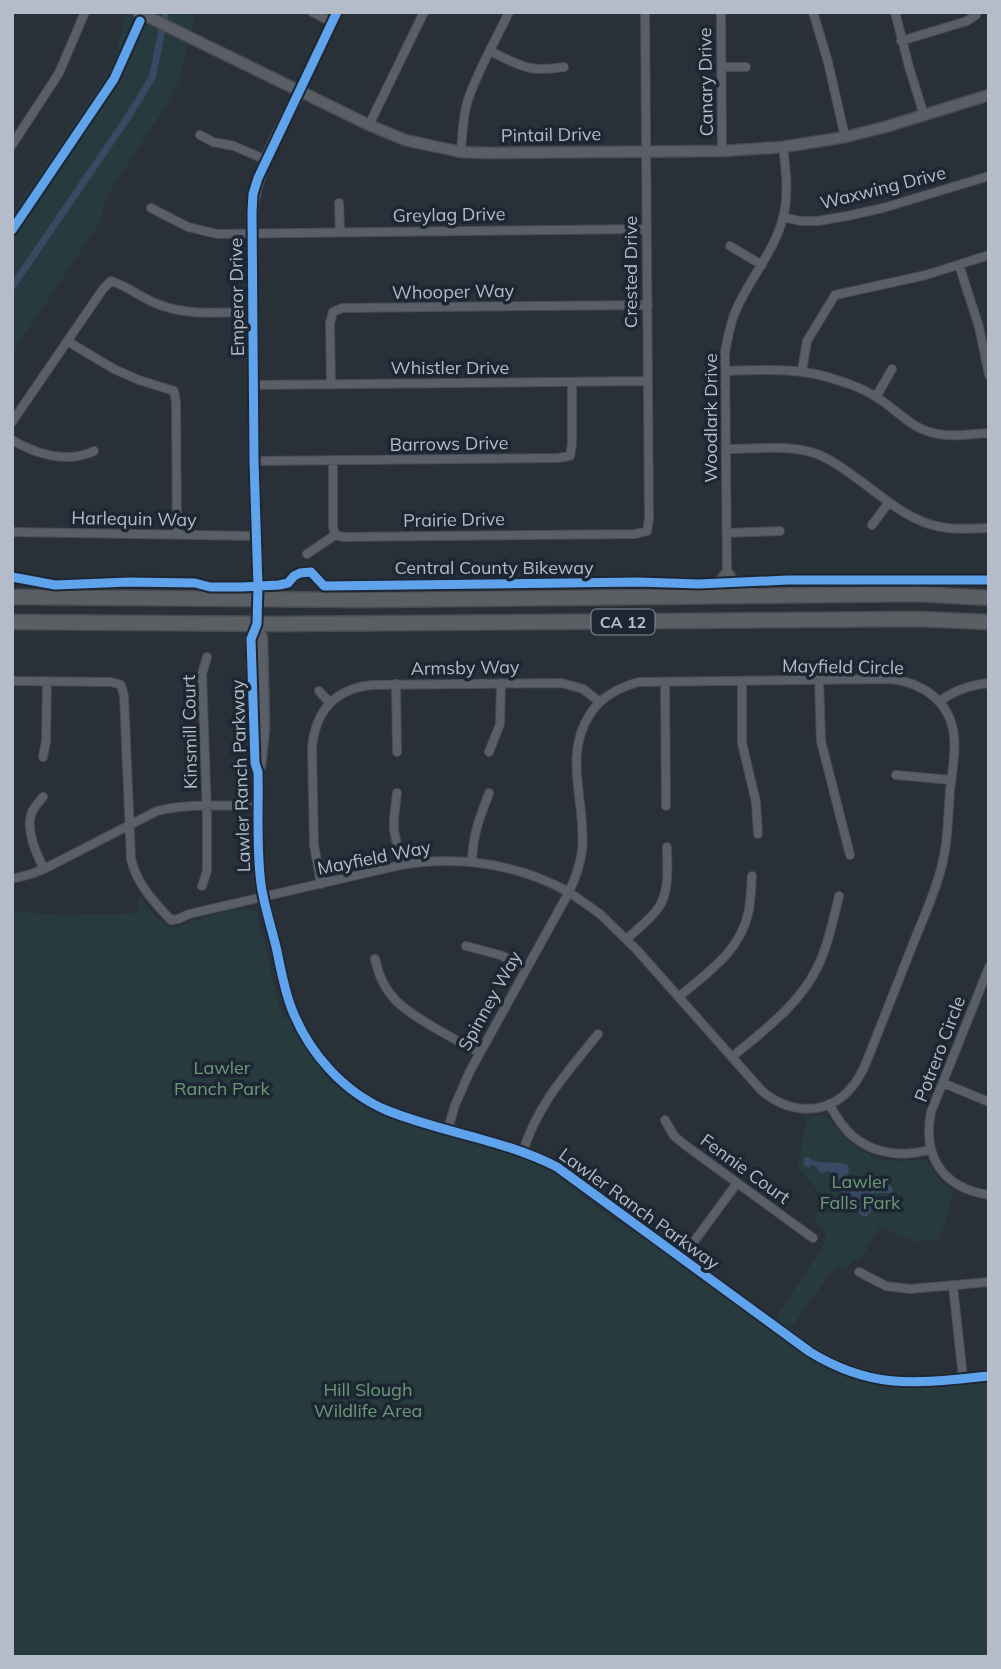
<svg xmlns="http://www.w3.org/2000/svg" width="1001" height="1669" font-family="Mulish,sans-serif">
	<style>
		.green { fill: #273a3e }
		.water { fill: #384963 }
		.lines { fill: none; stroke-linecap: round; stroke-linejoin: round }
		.canal { stroke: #384963; stroke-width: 7 }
		.minor-casing { stroke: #484c53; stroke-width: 10 }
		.tertiary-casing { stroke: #484c53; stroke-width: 13 }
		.trunk-casing { stroke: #474c53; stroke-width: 17 }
		.minor { stroke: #5a5e66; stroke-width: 8 }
		.tertiary { stroke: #5a5e66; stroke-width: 10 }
		.trunk { stroke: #5b5f64; stroke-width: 14 }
		.cycleway-casing { stroke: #1d2633; stroke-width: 13 }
		.cycleway { stroke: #60a3ed; stroke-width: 9 }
		.labels { text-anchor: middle; stroke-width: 7; stroke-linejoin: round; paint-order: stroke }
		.shield { fill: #1d2633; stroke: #878f9c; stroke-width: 2 }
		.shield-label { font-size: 16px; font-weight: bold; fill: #b4bcc9 }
		.street-label { font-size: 18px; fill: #b4bcc9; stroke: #1d2633 }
		.park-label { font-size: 18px; fill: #6b9a76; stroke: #1d2633 }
	</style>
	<rect width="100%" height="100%" fill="#2a3038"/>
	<path class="green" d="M126 12H194L192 29 180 78 169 101 107 196 100 223 12 353V214L108 73 115 58Z
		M139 896C149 907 157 923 173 927 195 925 239 899 258 914 257 925 263 936 266 947 271 971 274 995 284 1018H299L311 1051 364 1092 450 1138 535 1157 605 1214 722 1285 784 1325 776 1318 825 1243C827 1234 824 1228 815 1224L821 1194 798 1168 806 1116 826 1115C845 1140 862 1158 896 1161 905 1162 916 1158 924 1160 931 1162 936 1175 941 1181 945 1185 949 1188 954 1191L940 1239 916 1242 880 1227 861 1259 853 1260 846 1269 836 1266 790 1329 883 1389 989 1381V1657H12V911L60 915 138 913Z"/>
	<path class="water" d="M807 1156C818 1167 834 1159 848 1165L849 1169 846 1181 850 1190 858 1191C865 1184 862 1181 867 1175L871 1176 891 1186 893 1190 892 1193H874L871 1197V1211L866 1217 862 1216 859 1213 856 1199 844 1196 840 1190 830 1186 832 1174 829 1171 822 1173 818 1170 817 1167 812 1165 809 1168 803 1165 804 1159Z"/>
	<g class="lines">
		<path class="canal" d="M12 287 128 117 152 78 166 12"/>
		<defs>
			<path id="minor" d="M312 12 332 22
				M721 12 722 151
				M813 12 828 62 845 137
				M895 12 909 67 924 115
				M901 41 967 21 976 15V12
				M490 51C521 66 529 73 564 67
				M722 67H746
				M300 92 337 12
				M369 125 424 12
				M200 135 213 142 234 146 266 160
				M12 145 59 73 85 12
				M461 152C462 135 463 118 467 103 477 71 495 42 509 12
				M339 203 340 232
				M151 208 188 227 217 234 647 229
				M783 217 800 221H818L847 216 883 208 989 176
				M730 246 762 265
				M959 265 979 327 989 375
				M67 341 114 369 139 380 174 391 176 402 177 535
				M725 371C763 370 800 367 837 380 851 384 868 391 881 400 896 410 911 427 930 432 948 438 970 434 989 433
				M802 371 807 341 835 295 926 275 989 255
				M331 384 330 323 333 312 342 308 648 305
				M253 385 647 381
				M876 397 892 369
				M12 422 103 289 111 281C128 286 142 299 160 305 188 316 222 312 253 312
				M12 440C36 454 67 464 94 451
				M726 449C754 449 790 444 817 454 834 460 847 472 862 482 886 500 911 522 941 527 956 530 973 529 989 528
				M254 461 558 458 570 456 572 444V383
				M333 461V527L335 535 344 537 635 534 647 531 649 519 645 12
				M872 525 889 502
				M12 532 256 536
				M727 533 780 531
				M307 554 335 535
				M727 576 725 352C728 338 730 323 736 310 750 278 774 252 783 218 789 194 786 171 783 147
				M889 679C922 682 951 701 954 737 956 754 952 773 950 790 948 817 948 843 941 869 934 895 923 919 913 944 897 984 882 1023 866 1063 862 1072 858 1080 852 1087 827 1117 788 1114 761 1090L637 950 600 914 569 892C575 879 580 866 582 851 587 804 562 757 590 714 601 697 620 687 639 682Z
				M12 681 111 682 121 685 124 696 131 859C137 884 153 901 171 920L178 919 189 914 401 865C459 855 517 864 569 892L470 1071 455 1105 448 1129
				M819 681 821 741 850 855
				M665 682 666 806
				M742 682V743L756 802 758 834
				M396 684 397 752
				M319 691 330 703
				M939 702C954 690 970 685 989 683
				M489 752 500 724 501 683
				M43 757 46 741 47 681
				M896 775 951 780
				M397 793 394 818V830L401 865
				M43 797C39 802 35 806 32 812 25 829 36 853 44 869
				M472 862C473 833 479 820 489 793
				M12 879 31 874 44 869 157 811C190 803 224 806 259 806
				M321 884 314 845 312 747C316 710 335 689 372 685L562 683 583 689 600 702
				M202 886 207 871V815L202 674 207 657
				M627 939C637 929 650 920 659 907 670 890 667 867 667 847
				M466 946 500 955 527 967
				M375 959C383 997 403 1009 435 1028 449 1036 464 1045 479 1052
				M989 967 931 1112C922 1157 943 1188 989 1195
				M679 997C707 972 739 953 748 914 751 902 751 889 752 876
				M732 1057C763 1031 799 1005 817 968 828 946 833 920 839 896
				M943 1083 989 1102
				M829 1104C834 1112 838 1120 844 1127 865 1153 900 1159 931 1149
				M665 1120 674 1136 685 1145 813 1238
				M523 1151C539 1102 567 1073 598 1034
				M682 1258 737 1183
				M859 1272 886 1286 910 1289 989 1282
				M953 1286 963 1378"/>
			<path id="tertiary" d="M138 12 369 125 405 140 461 152 489 153 722 151 783 147 845 137 885 127 989 95
				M300 92C280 130 256 169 252 212L254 461 258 587 257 624 251 639 255 763 258 772C259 809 256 847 261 884 264 906 272 929 277 951 281 971 285 993 293 1012 310 1054 344 1092 386 1110 442 1133 503 1139 557 1167L810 1352C874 1391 918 1383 989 1376
				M257 624 262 638 264 728 260 766"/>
			<path id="trunk" d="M704 595 716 591 727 576 735 587 749 594
				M12 597 359 600 918 594 989 598
				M12 622 276 624 918 619 989 622"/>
		</defs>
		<use href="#minor" class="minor-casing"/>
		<use href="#tertiary" class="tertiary-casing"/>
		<use href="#trunk" class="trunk-casing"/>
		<use href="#minor" class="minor"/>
		<use href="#tertiary" class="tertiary"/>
		<use href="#trunk" class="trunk"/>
		<defs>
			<path id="cycleway" d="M337 12 258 178 253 194 252 212 254 461 258 587 257 624 251 639 255 763 258 772C259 809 256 847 261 884 264 906 272 929 277 951 281 971 285 993 293 1012 310 1054 344 1092 386 1110 442 1133 503 1139 557 1167L810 1352C874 1391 918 1383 989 1376
				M12 230 114 79 140 21
				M12 577 55 585 129 582 195 583 210 587H242L279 585 288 583 294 576 300 573 311 572 324 586 638 582 699 584 788 580H989"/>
		</defs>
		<use href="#cycleway" class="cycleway-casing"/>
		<use href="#cycleway" class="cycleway"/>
	</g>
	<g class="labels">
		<rect class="shield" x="591.5" y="609.5" width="63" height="25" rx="5"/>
		<g class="shield-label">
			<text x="623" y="628">CA 12</text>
		</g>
		<g class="street-label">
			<text transform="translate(706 82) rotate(-91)" y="6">Canary Drive</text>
			<text transform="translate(551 135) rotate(-1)" y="6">Pintail Drive</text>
			<text transform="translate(883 188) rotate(-14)" y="6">Waxwing Drive</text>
			<text transform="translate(449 215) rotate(-1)" y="6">Greylag Drive</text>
			<text transform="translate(631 272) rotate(-90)" y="6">Crested Drive</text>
			<text transform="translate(453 292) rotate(-1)" y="6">Whooper Way</text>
			<text transform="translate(237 297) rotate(-91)" y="6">Emperor Drive</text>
			<text x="450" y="374">Whistler Drive</text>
			<text transform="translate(711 418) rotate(-90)" y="6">Woodlark Drive</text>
			<text transform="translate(449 444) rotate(-1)" y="6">Barrows Drive</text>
			<text transform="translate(134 519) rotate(1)" y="6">Harlequin Way</text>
			<text transform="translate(454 520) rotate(-1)" y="6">Prairie Drive</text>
			<text x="494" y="574">Central County Bikeway</text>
			<text transform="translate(843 667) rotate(1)" y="6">Mayfield Circle</text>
			<text transform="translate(465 668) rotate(-1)" y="6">Armsby Way</text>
			<text transform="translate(190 732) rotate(-91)" y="6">Kinsmill Court</text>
			<text transform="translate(241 776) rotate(-92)" y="6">Lawler Ranch Parkway</text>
			<text transform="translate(374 858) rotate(-11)" y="6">Mayfield Way</text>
			<text transform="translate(490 1001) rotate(-61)" y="6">Spinney Way</text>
			<text transform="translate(940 1049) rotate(-69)" y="6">Potrero Circle</text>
			<text transform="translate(745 1169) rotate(36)" y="6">Fennie Court</text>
			<text transform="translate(639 1209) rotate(36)" y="6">Lawler Ranch Parkway</text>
		</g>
		<g class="park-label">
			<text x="222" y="1074">Lawler<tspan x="222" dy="21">Ranch Park</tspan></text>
			<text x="860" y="1188">Lawler<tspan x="860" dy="21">Falls Park</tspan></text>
			<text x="368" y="1396">Hill Slough<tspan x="368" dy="21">Wildlife Area</tspan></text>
		</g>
	</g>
	<rect width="1001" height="1669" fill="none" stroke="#b4bcc9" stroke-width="28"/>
</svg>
